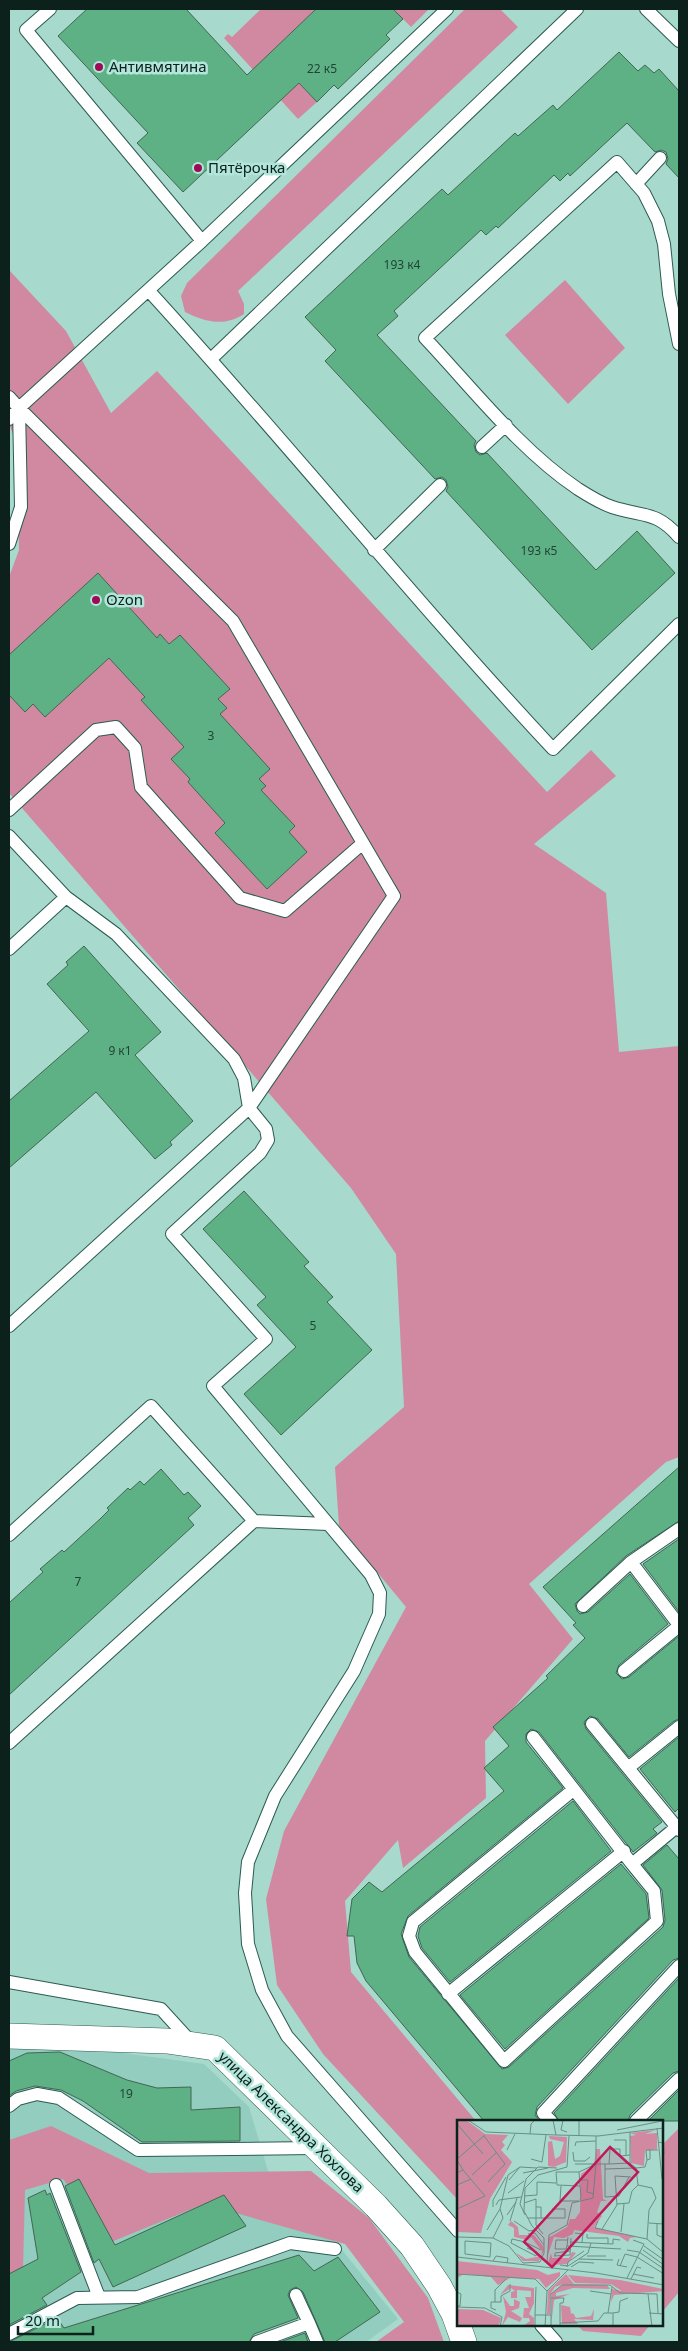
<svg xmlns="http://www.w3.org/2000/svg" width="688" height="2351" font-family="'Noto Sans',sans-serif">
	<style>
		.built { fill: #92cdbf }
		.green { fill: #d089a0 }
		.building { fill: #5eb184; stroke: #426752 }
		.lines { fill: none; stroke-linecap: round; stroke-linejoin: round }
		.lane-casing { stroke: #2c5b52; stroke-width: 14 }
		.street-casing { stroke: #2c5b52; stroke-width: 26 }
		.lane { stroke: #fff; stroke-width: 12 }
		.street { stroke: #fff; stroke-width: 25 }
		.poi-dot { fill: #9d0a55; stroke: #b3e6da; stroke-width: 2 }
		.labels { text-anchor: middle; stroke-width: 5; stroke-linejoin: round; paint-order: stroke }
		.number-label { font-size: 12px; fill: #204436 }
		.poi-label { font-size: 15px; fill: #0c201c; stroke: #b3e6da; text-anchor: start }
		.street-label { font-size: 15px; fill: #0c201c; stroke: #b3e6da }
		.inset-road { fill: none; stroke: #698f86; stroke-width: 1 }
		.view { fill: #c2185b; fill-opacity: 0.15; stroke: #c2185b; stroke-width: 2.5 }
		.inset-edge { fill: none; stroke: #0c201c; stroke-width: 2.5 }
	</style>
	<rect width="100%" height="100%" fill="#a7d9cd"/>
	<path class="built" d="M9 2045 71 2046 204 2064 249 2107 277 2201 306 2206 398 2319 366 2342H9Z"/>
	<path class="green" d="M261 9H316L270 53 317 102 298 119 224 38 228 34 232 37Z
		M393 9H429L411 27Z
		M465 9H500L518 27 238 291 244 304V314C224 327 205 322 185 312L181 296 187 283Z
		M9 270 66 331 111 413 157 371 547 792 591 750 616 776 534 844 606 893 619 1052 679 1046V1457L666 1462 529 1584 573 1639 485 1741 486 1798 403 1868 398 1840 345 1901 351 1972 476 2121H458V2200L323 2054 277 1985 266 1899 284 1831 406 1607 339 1526 335 1467 404 1407 396 1254 351 1188 9 793V577L19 550 16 442 9 424Z
		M565 280 625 348 568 404 505 335Z
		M51 2126 149 2173 311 2171 369 2218 428 2298 444 2342H376L404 2322 345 2244 204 2204 111 2242 63 2179 25 2190 23 2269 9 2274V2140Z
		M679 2128V2292L662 2312V2145Z
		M577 2325H650L641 2336 583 2331Z"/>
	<path class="building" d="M87 9H186L247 75 316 9H393L403 19 386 35 390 39 338 89 334 85 317 102 299 83 183 192 137 143 148 133 58 36Z
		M619 52 638 71 645 65 654 73 659 69 679 91V178L666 164 668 159 666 152 661 150 655 152 627 123 570 176 568 173 560 181 554 175 498 228 496 226 486 235 481 230 394 311 398 316 377 335 476 441 474 445 476 452 480 455 487 453 596 570 637 531 675 573 592 650 446 491 448 487 446 480 442 477 435 479 325 361 336 350 305 317 442 189 448 195 515 133 518 136 553 105 557 110Z
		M98 573 157 638 160 634 169 644 180 635 230 689 218 699 227 708 220 714 270 769 259 779 266 786 261 790 295 826 289 832 307 852 267 889 215 833 225 823 188 782 190 779 171 759 184 747 141 700 145 697 109 658 45 717 33 704 25 712 9 695V655Z
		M84 946 161 1032 135 1055 193 1121 170 1142 172 1145 155 1159 96 1092 9 1168V1101L89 1031 47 984 68 965 66 962Z
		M244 1191 309 1262 304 1266 333 1297 327 1302 372 1350 281 1435 244 1394 296 1347 257 1305 266 1297 203 1229Z
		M679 1467V1521L626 1556 575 1604 577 1611 580 1614 588 1612 630 1574 668 1624 619 1665 616 1673 622 1679 629 1677 679 1636V1719L674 1721 629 1757 598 1719 590 1716 584 1722 586 1729 662 1822 653 1829 657 1833 633 1852 539 1732 531 1729 526 1734V1742L563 1788 408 1916 401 1934 409 1957 502 2069 509 2067 663 1927 665 1920 662 1890 643 1865 667 1845 679 1859V1958L673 1960 537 2107 535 2115 540 2121H484L366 1981 357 1963 354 1936H347L352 1899 369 1882 382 1892 504 1791 484 1768 509 1746 493 1727 548 1678 546 1676 585 1638 573 1625 576 1623 543 1587Z
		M161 1469 184 1495 188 1492 201 1506 188 1518 194 1525 9 1695V1603L43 1572 40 1569 62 1550 64 1552 100 1519 109 1510 107 1508 128 1488 130 1490 140 1481 144 1485Z
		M679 1539V1612L643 1564Z
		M679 1737V1808L675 1812 640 1769Z
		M573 1801 611 1851 450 1982 422 1948 418 1936 420 1927Z
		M621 1864 646 1894 649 1918 505 2049 460 1995Z
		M679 1978V2071L673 2073 630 2115 628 2121H559L554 2113Z
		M60 2052 127 2080 157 2088 191 2087V2110L240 2107V2141L142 2142 83 2101 61 2090 35 2086 16 2091 9 2096V2061L27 2053Z
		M679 2090V2121H648Z
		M79 2179 115 2245 224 2195 246 2226 113 2287 99 2259 94 2263 65 2186Z
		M45 2190 47 2195 50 2193 81 2272 42 2298 47 2305 9 2325V2274L38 2259 28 2198Z
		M299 2255 314 2271 338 2257 380 2312 335 2342H325L303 2292 296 2287 290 2290 288 2295 298 2318 254 2334 249 2342H9L57 2318 64 2328Z
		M305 2333 308 2342H280Z"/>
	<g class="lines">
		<defs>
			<path id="lane" d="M50 9 26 30 202 241 447 9
				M646 9 679 41
				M636 184 660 158
				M149 291C286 441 414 600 553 749L679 624
				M679 344 669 294 664 244 658 221 644 193 617 162 425 338C473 389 520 450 578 489 589 496 600 503 612 507 642 517 656 510 679 537
				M211 359 577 9
				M9 397 19 408 9 419
				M482 447 506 425
				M9 544 21 507 19 408
				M374 550 440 485
				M9 810 96 730 116 727 135 748 141 787 240 898 285 911 363 843
				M9 836 66 897 116 934 234 1059 244 1078 249 1108 266 1129 268 1140 260 1153 172 1234 266 1339 213 1386 371 1575 380 1593 379 1614 354 1671 275 1796 248 1862 245 1893 248 1944 262 1990 287 2036 458 2231
				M9 949 66 897
				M9 1326 249 1108 394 896 233 621 19 408 202 241
				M254 1521 328 1524
				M9 1535 151 1406 254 1521 9 1743
				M631 1562 679 1625
				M583 1606 631 1562 679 1529
				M624 1671 679 1626
				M592 1724 679 1830
				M533 1737 632 1864 679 1825
				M628 1768 679 1727
				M573 1790 413 1922 409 1936 415 1952 504 2061 657 1921 654 1891 632 1864
				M9 1982 161 2009 192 2043
				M448 1994 624 1851
				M9 2106 18 2099 37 2094 59 2098 138 2150 315 2148
				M551 2121 543 2113 679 1966
				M636 2121 679 2079
				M56 2185 99 2297
				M296 2295 309 2323
				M541 2325 556 2342
				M9 2334 77 2298 138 2297 290 2243 335 2249
				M257 2342 309 2323 317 2342"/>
			<path id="street" d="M9 2036 167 2041 215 2048 376 2206 412 2246 439 2286 454 2314 464 2342"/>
		</defs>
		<use href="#lane" class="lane-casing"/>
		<use href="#street" class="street-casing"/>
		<use href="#lane" class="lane"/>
		<use href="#street" class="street"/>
	</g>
	<g class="poi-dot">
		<circle cx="99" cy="67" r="5"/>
		<circle cx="198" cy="168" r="5"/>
		<circle cx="96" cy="600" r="5"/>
	</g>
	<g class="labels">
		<g class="number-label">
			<text x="322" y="73">22 к5</text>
			<text x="402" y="269">193 к4</text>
			<text x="539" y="555">193 к5</text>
			<text x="211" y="740">3</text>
			<text x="120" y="1055">9 к1</text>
			<text x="313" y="1330">5</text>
			<text x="78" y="1586">7</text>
			<text x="126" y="2098">19</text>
		</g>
		<g class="poi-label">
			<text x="109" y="72">Антивмятина</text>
			<text x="208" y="173">Пятёрочка</text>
			<text x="106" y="605">Ozon</text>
		</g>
		<g class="street-label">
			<text transform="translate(291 2122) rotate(44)" y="5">улица Александра Хохлова</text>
		</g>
	</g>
	<g transform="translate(457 2120)">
		<rect width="206" height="206" fill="#a7d9cd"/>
		<path d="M0 0H9L28 14 51 15 45 22 48 25 44 30 55 42 33 79 24 113 0 112ZM199 10 188 14 200 13V29L188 31 187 46 174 43 173 16 179 15 173 13ZM92 16 110 17 109 42 97 47 91 46V22L95 21 98 39 103 36 107 22 93 19ZM139 29H143L146 79 150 81H144L140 92 145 96 137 107 180 117 173 118 171 122 162 116 117 110 116 114 107 118 97 117 91 135V118L110 107 113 99H118L123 92 124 54 137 45ZM54 101 61 107 62 115H77L86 126 87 130 82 141H66L59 133 69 139 84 136 85 131 74 117 71 120 57 117V108L51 105ZM115 132 119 133 110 144 95 145 100 147 95 146 91 143 94 133 95 138H112ZM0 141 80 150 91 155 103 152V156L89 168 82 159 53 158 41 165 34 157 7 154 0 158ZM109 154 117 164 150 165 153 169 116 168 99 173V176L113 174 97 180 94 206 95 173 106 164 98 167 94 173 93 194H90L91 171ZM111 155 163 160 206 169V171L157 175 154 182 155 169 165 171 154 164 118 163ZM51 165 77 168V183L72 194 77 198V206H66L73 201 72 198H66L67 188H72L68 177H74V171L60 170V178H54V172L58 171 54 168 43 175ZM46 176 53 186H57V179L63 182 62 188 54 191 65 198 63 202 51 197 45 206 49 192ZM104 185 113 187 114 194 116 193 119 198 134 196 137 189 136 200 117 199 121 204H105ZM0 189 26 190 44 198 43 202 41 206 0 207Z" fill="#d089a0"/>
		<path class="inset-road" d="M11 0 29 12 99 15 141 16 207 8M96 0 99 15M122 0V16M0 4 26 34M200 8 205 59M160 10 205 1M110 12 104 10 106 0H114M173 12V43L179 48 188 47 190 40M73 14 74 4 78 0M27 16 48 44 31 62M157 20H169V35M201 22 206 23 207 34M118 26 119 22 139 21M50 30 58 14M193 30V39L190 40 189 31 190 30H201M116 32 117 41H128L133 37M173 35 163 36V29H153L152 44 173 43M0 39 28 15M74 39 85 42 89 15M0 40 6 50 0 53M118 44H139V16M148 44V77L162 76 172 57M148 49 179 48 181 65M122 52 139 44M66 53 91 48M15 55 39 33M52 60 63 47M123 60H131L130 72 137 74M0 65 14 59M104 66 103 81H122M123 66 100 65 99 52H122L124 78 123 80M51 73 67 61M67 76 80 75V62L99 63M67 83 79 79V105L86 114M160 84 172 83 175 71 181 65 195 68 199 78 192 90 190 119 207 133M39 85 42 80 64 77M36 87V80L49 57M0 89 28 76 6 50M50 95 59 82M68 95 63 84 69 59 81 47 100 48M71 98H84V87H79M84 98H108V89H95M53 101 60 78M57 101 72 111 78 110M141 101 138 108 190 119M192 103 207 104M200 104V115L207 118M145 109 160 85 158 56 174 57M30 110 43 89M164 112 167 84M118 113 126 114 125 122M71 114 78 113 87 125M130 114V118H151V124M0 117 36 118 52 126 66 143M111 117 110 126 164 129M36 118 46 98 43 89 51 55 63 47 80 48M8 121 34 123 33 137 8 134ZM114 122 134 123M54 123 79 136 80 132 70 128M54 123 55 119 68 122 84 130M110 126 109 129H98L99 120H111M187 126 207 140M170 130 182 132 207 149M186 130 207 145M97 136 113 135 114 118M98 136V133L113 131M130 136H149M0 137 139 153 207 165M122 139 156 140M162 139 160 145 170 147M36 141 39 136 51 138 50 143M66 143 83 142 87 133V118L75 106 67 91 68 68 81 55 110 47 112 16M90 143 92 115 110 105 115 83 136 78 139 44H152M103 145 111 146 131 133 134 123 156 124V119L163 120M163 146 168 134 180 137 207 154M110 147 111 142 127 131M114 147 122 142 137 143M0 154 78 159 90 171M176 154 197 158M170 158 187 124 176 120M174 159 180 147 184 148M133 171 154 174M0 172 4 174 3 186H0M191 174 195 207M94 178H107L106 183H103V207M38 182V170L49 159M0 187 28 188 45 197 43 207M39 190 34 188V182H44V176L53 171V164M151 193 155 167M156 193 162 192 163 181 171 178M192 193 207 194M78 195 79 167M103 203 141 201 147 193H156V207M78 207V195H94M88 207 90 171 111 150M94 207V174L105 165H153L163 173 200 174 201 193"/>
		<path class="view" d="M153 27 181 52 95 147 67 122Z"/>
		<rect width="206" height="206" class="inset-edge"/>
	</g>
	<rect width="688" height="2351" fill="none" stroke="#0c201c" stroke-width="20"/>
	<path d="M18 2326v8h75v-8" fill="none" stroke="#0c201c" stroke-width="2.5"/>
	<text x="25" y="2326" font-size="15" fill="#0c201c" stroke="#b3e6da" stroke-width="4" paint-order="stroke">20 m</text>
</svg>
